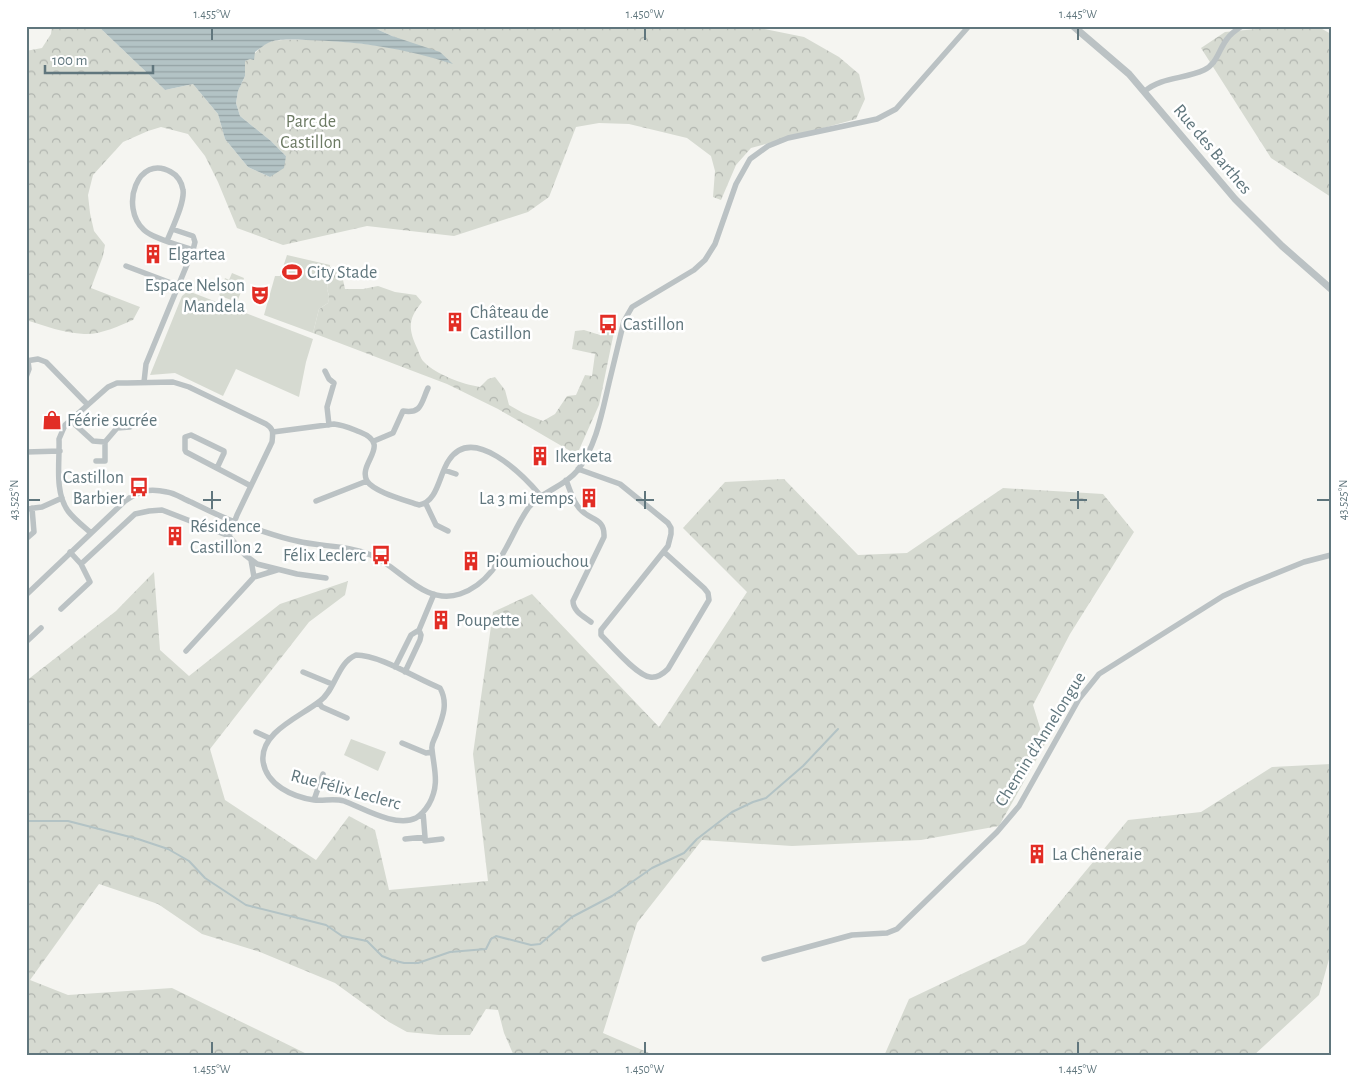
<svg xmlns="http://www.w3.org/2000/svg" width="1357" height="1082" font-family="'Alegreya Sans',sans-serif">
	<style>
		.green { fill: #d6dad1 }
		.forest { fill: url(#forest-crowns) }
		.water { fill: url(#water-rules) }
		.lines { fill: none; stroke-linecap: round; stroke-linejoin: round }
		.stream { stroke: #b3c3c5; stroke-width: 2 }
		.minor { stroke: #bbc2c4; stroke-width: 5.5 }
		.tertiary { stroke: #bbc2c4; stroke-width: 7 }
		.ticks { fill: none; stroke: #60767d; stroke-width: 2 }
		.labels { text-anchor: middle; stroke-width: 5; stroke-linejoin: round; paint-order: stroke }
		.park-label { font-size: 18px; fill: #6c7a63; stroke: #fff }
		.street-label { font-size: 18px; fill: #60767d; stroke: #fff }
		.poi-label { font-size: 18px; fill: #60767d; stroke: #fff; text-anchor: start }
		.neatline { fill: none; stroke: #60767d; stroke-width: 2 }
		.ticks-label { font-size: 12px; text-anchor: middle; fill: #60767d }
	</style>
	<defs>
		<pattern id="forest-crowns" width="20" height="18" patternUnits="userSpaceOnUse" patternTransform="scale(1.25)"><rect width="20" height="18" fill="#d6dad1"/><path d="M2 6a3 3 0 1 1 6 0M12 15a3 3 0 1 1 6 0" fill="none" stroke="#b1b5af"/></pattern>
		<pattern id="water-rules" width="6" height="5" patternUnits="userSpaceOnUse" patternTransform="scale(1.25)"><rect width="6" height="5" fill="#b3c3c5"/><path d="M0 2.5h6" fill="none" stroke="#95a3a5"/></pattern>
	</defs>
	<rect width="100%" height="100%" fill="#f5f5f1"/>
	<path class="green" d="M287 255 330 265 327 289 329 296 328 303 319 309 313 333 264 315 275 276H280Z
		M232 273 244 278 243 281 245 282 237 302 220 296 219 293 225 278 229 280Z
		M188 291 313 339 306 362 299 397 236 369 223 396 175 373 150 375 182 296Z
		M351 739 386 752 378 771 344 755Z"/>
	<path class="forest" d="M52 26H98L165 90 193 84 218 114 225 139 248 167 270 177 286 156 271 141 240 116 236 103 238 91 245 76V61C254 57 259 46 269 42 280 39 296 40 307 40 356 41 405 47 451 63L370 26H749L804 37 839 57 859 74 865 99 856 119 751 148 736 165 721 200 713 197 715 171 711 156 687 138 629 124 599 123 576 127 549 197 528 212 454 236 367 226 283 245 237 228 218 182 205 156 188 134 161 127 148 131 123 142 93 175 88 195 90 213 94 231 105 245 103 256 91 288 140 307 133 320C119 326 100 335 84 334 64 333 45 326 26 320V51L42 48 51 34Z
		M1266 26H1317L1331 34V197L1271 158 1201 48 1225 32 1256 29Z
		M330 267 341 271 345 289H363L378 286 395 292 416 295 422 302C408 319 408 328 417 348 419 352 420 358 424 362 437 375 462 384 480 387L488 379 495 377 505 390 509 405 523 413 543 421 555 414 567 396 576 395 585 375 592 376 595 354 572 349 575 331 584 330 600 335 610 329 614 332 599 405 579 450 572 452 498 409 447 384 313 333 319 309 328 303 329 296 327 289Z
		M784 479 858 555 907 553 1003 488 1103 494 1134 532 1070 634 1033 705 1045 744 999 826 921 840 792 846 702 840 637 923 603 1033 656 1056H514L504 1033 498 1010 486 1009 470 1035H439L407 1032 389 1022 335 983 260 952 202 934 158 904 99 884 30 980 68 995 172 988 311 1056H26V681L116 611 154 572 160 650 189 676 280 604 348 581 345 595 309 622 210 749 225 800 316 860 349 816 375 830 389 890 488 881 473 754 493 612 532 594 659 727 747 592 683 528 725 482Z
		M1331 764V952L1319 995 1253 1056H884L909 999 1025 944 1128 820 1201 812 1272 767Z"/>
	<path class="water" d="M98 26H370L392 36 440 52 453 64C405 48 356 41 306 40 295 40 278 38 268 43 264 45 259 49 255 52L254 60 250 59 245 61V76L238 91 236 103 240 116 271 141 286 156 284 168 270 177 248 167 225 139 218 114 193 84 165 90Z"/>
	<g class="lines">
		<path class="stream" d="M26 821H68L138 839 168 849 189 861 205 878 246 905 326 925 342 936 367 941 382 956 392 960 404 963H418L450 952 486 949 491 939 496 936 531 945 540 944 572 917 612 896 652 868 684 853 697 839 732 812 753 802 766 798 803 766 838 729"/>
		<path class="minor" d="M1145 91C1161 77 1185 79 1204 70 1217 64 1219 49 1227 39 1231 33 1236 30 1242 26
			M167 241C172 228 185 203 183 190 182 182 177 175 171 172 138 153 119 207 144 230 154 239 179 245 193 250L195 242 193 236 172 229
			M126 266 179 286
			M26 361 38 359 46 362 87 404
			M325 371 329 379 334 383 327 407 329 425
			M26 377 29 369 28 361
			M144 382 146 364 193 250
			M70 420 93 441 105 442
			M273 432 334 424C344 425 352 429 360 432 393 445 357 463 367 481 374 492 405 500 419 505 438 502 439 474 449 460 473 424 523 475 540 495
			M374 441 393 433 403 411C422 414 421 403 428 388
			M26 452 60 451
			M96 461H105V442L117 428 130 427
			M217 468 224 453V451L191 435 185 437V450L186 452 251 486
			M578 469 620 484 668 523 671 528V534L668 546 601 630V635C611 645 637 676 650 677 657 678 663 674 668 669L709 600 708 593 704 588 664 552
			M444 470 456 474
			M566 480C570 489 572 501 580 509 590 521 605 517 604 537L573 601C573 611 583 616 591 622
			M316 501 367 481
			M426 504 436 525 448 531
			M26 509 42 507 62 498
			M91 533C83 526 74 519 68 511 54 491 60 462 59 439L65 425 108 387 117 383H127L173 382 189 387 266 424C274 429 273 433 272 442L237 515 229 536
			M229 536 245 555 257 564 297 574 326 578
			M26 539 34 532 32 508
			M251 560 254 577 277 570
			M81 564 135 514 149 511 162 510 229 536
			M26 595 125 501C139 491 148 488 167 492 175 493 183 499 191 502 209 511 227 520 246 526 263 531 280 538 297 541 322 547 347 545 371 555 400 567 424 606 460 594 500 580 507 538 529 507 542 491 564 487 577 471 596 447 602 413 609 383 614 363 619 342 624 321L632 307 694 270 705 260 715 244 736 184 750 159 768 146 788 138 877 119 896 109 969 26
			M61 609 90 582 81 564 70 552
			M26 642 41 628
			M186 651 254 577
			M356 655C380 655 417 679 440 688 449 704 442 719 436 735 434 740 431 744 432 749 434 770 440 784 429 804 426 809 421 815 416 818 396 828 363 808 344 801 335 798 324 801 314 800 293 797 266 785 263 761 260 732 300 717 320 701 336 689 337 663 356 655Z
			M395 667 411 635 419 630 434 594
			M303 672 332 684
			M405 672 420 640 421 635 419 630
			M319 703 322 707 347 718
			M256 732 269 738
			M402 743 426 753 432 752
			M314 800 323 774
			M425 837V841L442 839
			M405 839 425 837 423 812
			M764 959 852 935 887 933 897 929 997 832 1019 806 1079 699 1099 674 1223 596 1247 585 1304 562 1331 555"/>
		<path class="tertiary" d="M1073 26 1129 74 1235 199 1282 246 1331 289"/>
	</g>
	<path class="ticks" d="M212 28V40M645 28V40M1078 28V40M212 491V509M645 491V509M1078 491V509M28 500H40M203 500H221M636 500H654M1070 500H1087M1317 500H1330M212 1042V1054M645 1042V1054M1078 1042V1054"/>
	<defs>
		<symbol id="building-bare" viewBox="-9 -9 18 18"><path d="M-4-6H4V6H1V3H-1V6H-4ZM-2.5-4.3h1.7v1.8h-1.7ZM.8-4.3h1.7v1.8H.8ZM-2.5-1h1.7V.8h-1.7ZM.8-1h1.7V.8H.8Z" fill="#e22d25" stroke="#fff" stroke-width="2.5" paint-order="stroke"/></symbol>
		<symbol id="stadium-bare" viewBox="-9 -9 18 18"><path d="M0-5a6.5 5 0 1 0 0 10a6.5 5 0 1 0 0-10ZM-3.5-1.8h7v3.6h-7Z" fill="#e22d25" stroke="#fff" stroke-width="2.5" paint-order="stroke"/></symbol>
		<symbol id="theatre-bare" viewBox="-9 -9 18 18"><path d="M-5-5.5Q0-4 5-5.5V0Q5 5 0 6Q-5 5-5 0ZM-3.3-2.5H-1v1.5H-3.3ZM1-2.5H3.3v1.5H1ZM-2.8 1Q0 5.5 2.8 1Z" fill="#e22d25" stroke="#fff" stroke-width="2.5" paint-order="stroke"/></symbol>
		<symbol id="bus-bare" viewBox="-9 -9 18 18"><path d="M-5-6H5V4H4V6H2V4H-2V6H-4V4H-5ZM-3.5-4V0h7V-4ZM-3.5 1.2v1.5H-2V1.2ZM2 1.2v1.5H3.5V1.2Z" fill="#e22d25" stroke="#fff" stroke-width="2.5" paint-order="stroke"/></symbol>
		<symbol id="shop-bare" viewBox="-9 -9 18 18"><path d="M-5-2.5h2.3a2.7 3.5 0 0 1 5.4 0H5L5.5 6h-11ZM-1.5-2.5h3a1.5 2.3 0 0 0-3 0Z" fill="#e22d25" stroke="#fff" stroke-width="2.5" paint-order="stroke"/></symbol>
	</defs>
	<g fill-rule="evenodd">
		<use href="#building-bare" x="139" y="240" width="28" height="28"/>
		<use href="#stadium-bare" x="278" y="258" width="28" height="28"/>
		<use href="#theatre-bare" x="246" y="281" width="28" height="28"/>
		<use href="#building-bare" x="441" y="308" width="28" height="28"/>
		<use href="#bus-bare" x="594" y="310" width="28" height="28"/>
		<use href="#shop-bare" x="38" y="406" width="28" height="28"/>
		<use href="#building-bare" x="526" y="442" width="28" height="28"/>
		<use href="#bus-bare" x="125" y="473" width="28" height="28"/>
		<use href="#building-bare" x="575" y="484" width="28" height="28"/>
		<use href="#building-bare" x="161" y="522" width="28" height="28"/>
		<use href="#bus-bare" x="367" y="541" width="28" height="28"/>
		<use href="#building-bare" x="457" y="547" width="28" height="28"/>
		<use href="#building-bare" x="427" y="606" width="28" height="28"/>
		<use href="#building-bare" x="1023" y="840" width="28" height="28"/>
	</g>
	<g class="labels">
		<g class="park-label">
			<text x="311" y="127">Parc de<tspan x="311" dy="21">Castillon</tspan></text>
		</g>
		<g class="street-label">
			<text transform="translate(1213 149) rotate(50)" y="6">Rue des Barthes</text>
			<text transform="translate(1040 739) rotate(-58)" y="6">Chemin d’Annelongue</text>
			<text transform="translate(346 789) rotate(15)" y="6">Rue Félix Leclerc</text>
		</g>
		<g class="poi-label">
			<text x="168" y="260">Elgartea</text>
			<text x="307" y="278">City Stade</text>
			<text x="245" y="291" text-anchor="end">Espace Nelson<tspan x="245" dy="21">Mandela</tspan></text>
			<text x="470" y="318">Château de<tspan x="470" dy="21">Castillon</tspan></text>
			<text x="623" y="330">Castillon</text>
			<text x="67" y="426">Féérie sucrée</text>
			<text x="555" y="462">Ikerketa</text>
			<text x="124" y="483" text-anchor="end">Castillon<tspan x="124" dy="21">Barbier</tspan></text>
			<text x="574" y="504" text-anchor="end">La 3 mi temps</text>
			<text x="190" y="532">Résidence<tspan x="190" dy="21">Castillon 2</tspan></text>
			<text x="366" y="561" text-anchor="end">Félix Leclerc</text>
			<text x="486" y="567">Pioumiouchou</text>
			<text x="456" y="626">Poupette</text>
			<text x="1052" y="860">La Chêneraie</text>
		</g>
	</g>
	<rect width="1357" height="1082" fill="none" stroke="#ffffff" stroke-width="55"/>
	<path d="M45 65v8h108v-8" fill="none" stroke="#60767d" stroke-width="2.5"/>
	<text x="52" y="65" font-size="15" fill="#60767d" stroke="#ffffff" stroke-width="4" paint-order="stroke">100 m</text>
	<rect x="28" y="28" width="1302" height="1026" class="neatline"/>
	<g class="ticks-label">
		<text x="212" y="18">1.455°W</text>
		<text x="645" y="18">1.450°W</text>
		<text x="1078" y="18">1.445°W</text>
		<text transform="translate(14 500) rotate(-90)" y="4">43.525°N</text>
		<text transform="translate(1343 500) rotate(-90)" y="4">43.525°N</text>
		<text x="212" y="1073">1.455°W</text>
		<text x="645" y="1073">1.450°W</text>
		<text x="1078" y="1073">1.445°W</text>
	</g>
</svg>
